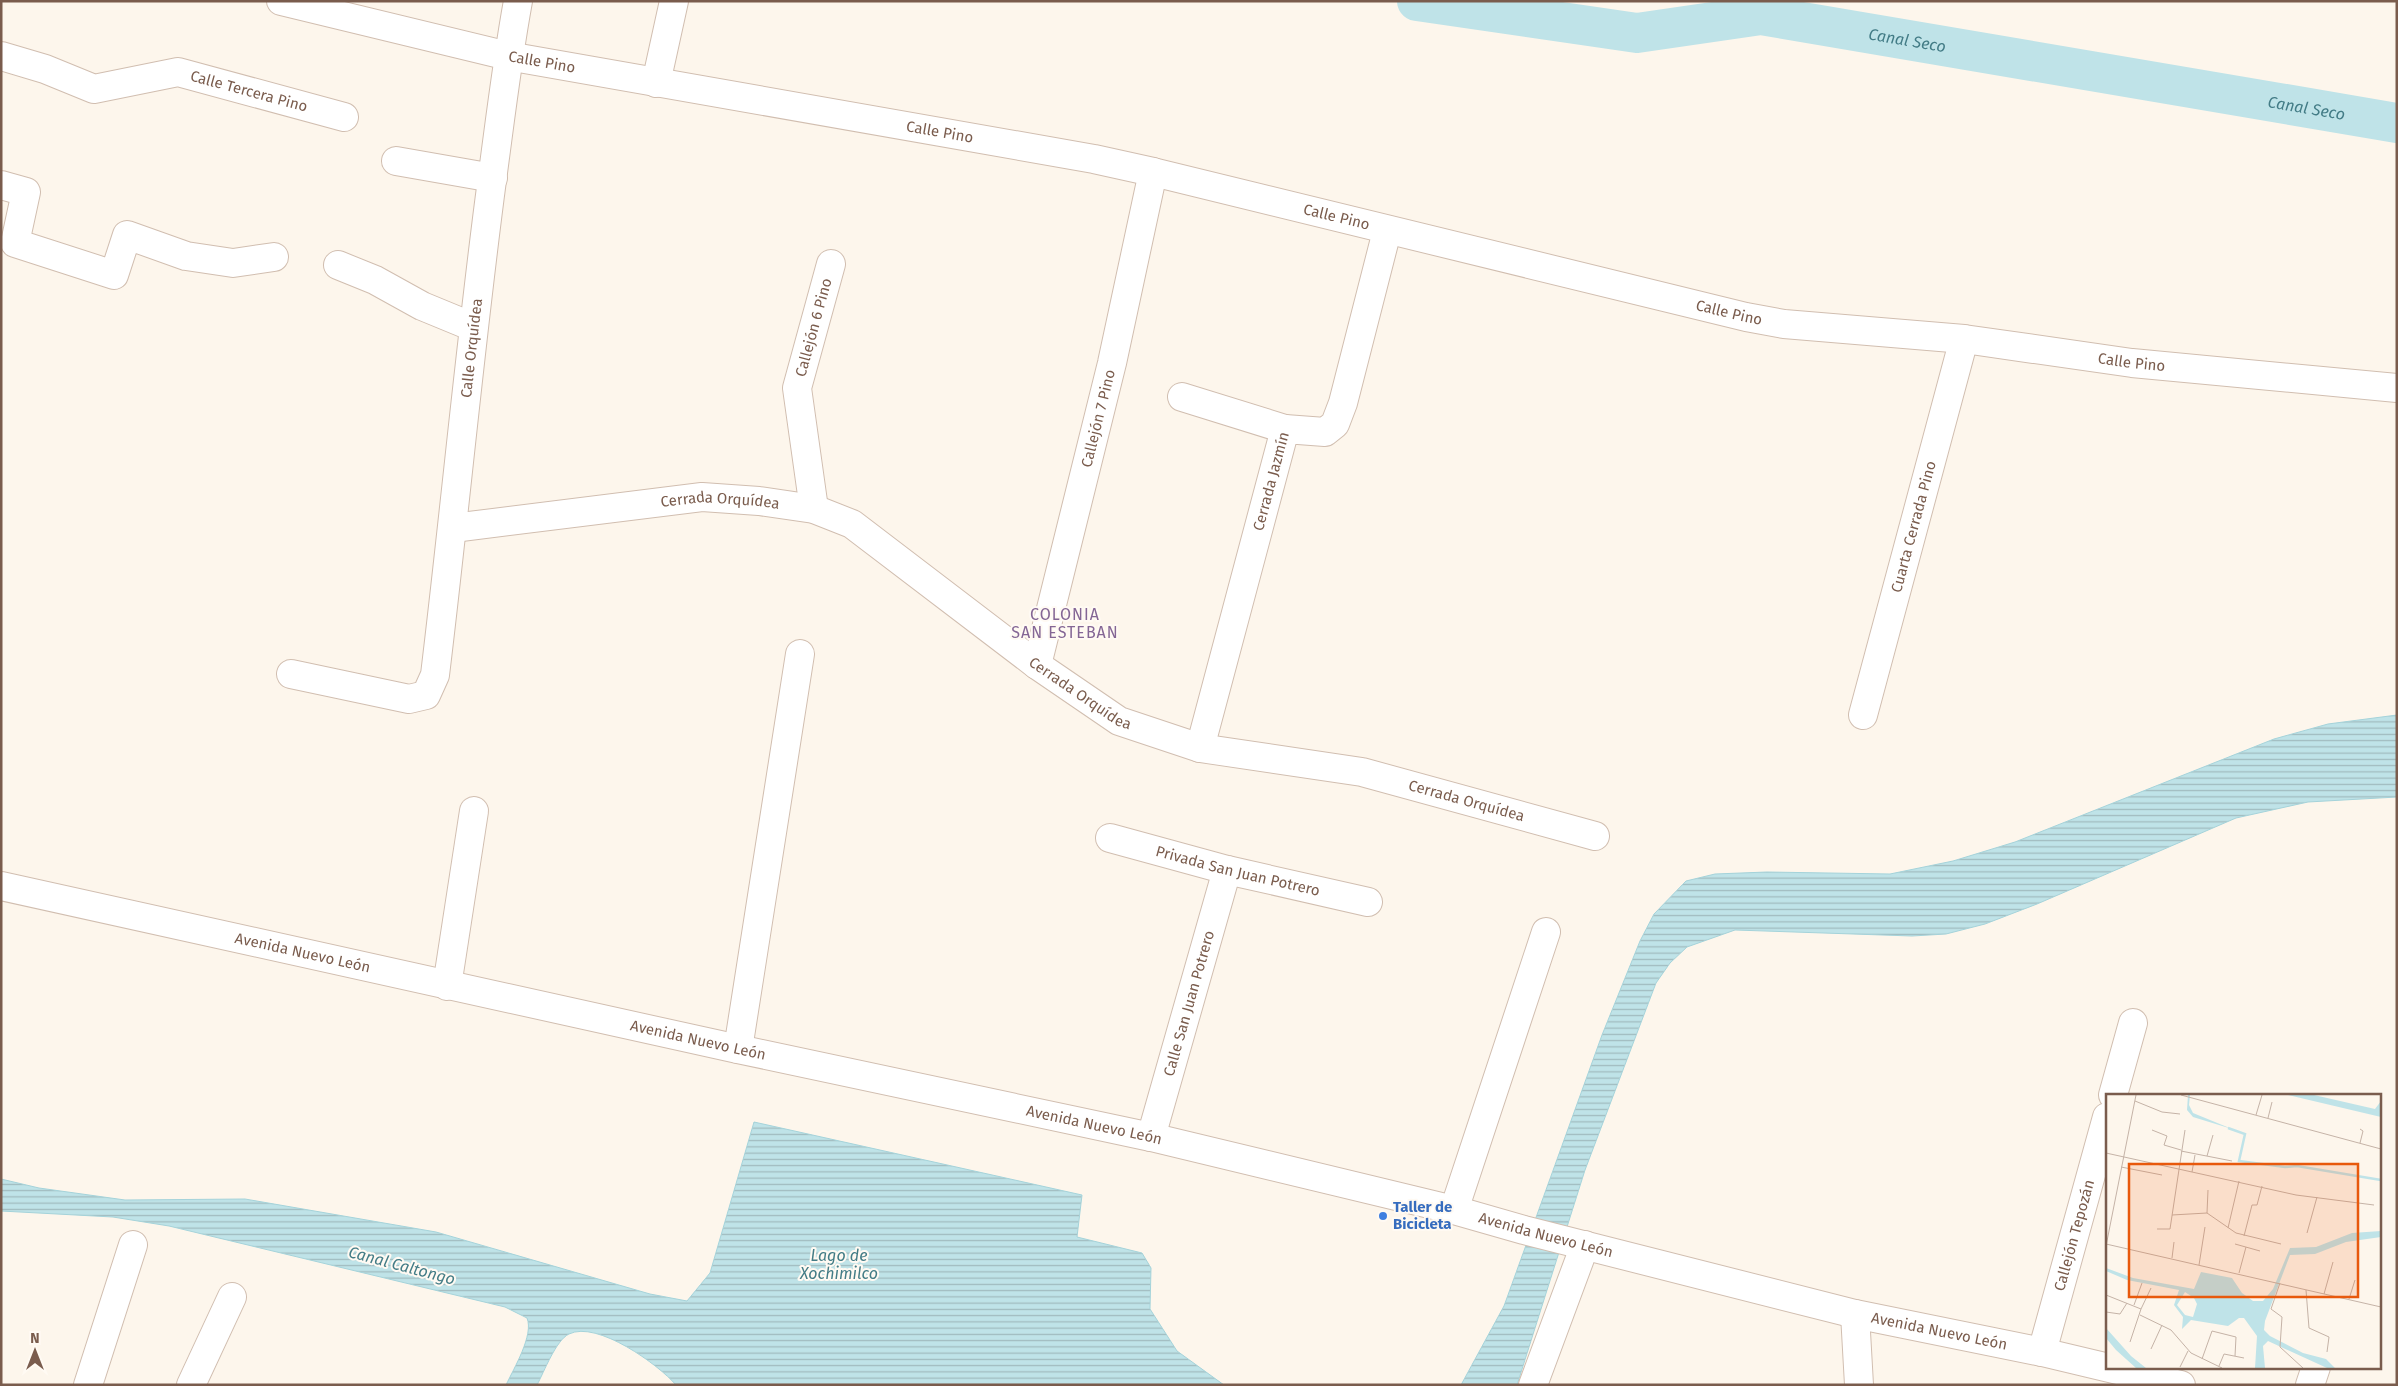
<svg xmlns="http://www.w3.org/2000/svg" width="2398" height="1386" font-family="'Fira Sans',sans-serif">
	<style>
		.water { fill: url(#water-rules); stroke: #a5d3da }
		.lines { fill: none; stroke-linecap: round; stroke-linejoin: round }
		.canal { stroke: #bfe3e8; stroke-width: 40 }
		.minor-casing { stroke: #d1beb0; stroke-width: 30 }
		.minor { stroke: #fff; stroke-width: 28 }
		.shop-dot { fill: #3f7fe0; stroke: #fffaf3; stroke-width: 2 }
		.labels { text-anchor: middle; stroke-width: 4; stroke-linejoin: round; paint-order: stroke }
		.street-label { font-size: 15px; fill: #7a5c4d; stroke: #fffaf3 }
		.shop-label { font-size: 15px; font-weight: bold; fill: #366cbe; stroke: #fffaf3; text-anchor: start }
		.water-label { font-size: 16px; font-style: italic; fill: #437c86; stroke: #fffaf3 }
		.neighbourhood-label { font-size: 16px; letter-spacing: 1px; fill: #846695; stroke: #fffaf3 }
		.inset-river { fill: none; stroke: #bfe3e8; stroke-width: 2.5 }
		.inset-road { fill: none; stroke: #c5b3a7; stroke-width: 1 }
		.view { fill: #e8590c; fill-opacity: 0.15; stroke: #e8590c; stroke-width: 2.5 }
		.inset-edge { fill: none; stroke: #7a5c4d; stroke-width: 2.5 }
	</style>
	<defs>
		<pattern id="water-rules" width="6" height="5" patternUnits="userSpaceOnUse" patternTransform="scale(1.25)"><rect width="6" height="5" fill="#bfe3e8"/><path d="M0 2.5h6" fill="none" stroke="#a0bbbe"/></pattern>
	</defs>
	<rect width="100%" height="100%" fill="#fdf6ec"/>
	<path class="water" d="M2397 715V797L2308 802 2236 818 2037 904 1985 924 1946 934 1912 936 1735 930 1687 947 1670 963 1656 983 1585 1170 1517 1385H1461L1504 1306 1602 1035 1640 941 1654 914 1686 881 1715 874 1767 872 1890 874 1953 861 2015 842 2274 739 2328 724Z
		M754 1122 1082 1195 1077 1237 1142 1253 1151 1268 1150 1309 1177 1351 1224 1385H676C659 1365 597 1320 569 1334 556 1340 544 1372 537 1385H506C514 1368 534 1335 527 1318L505 1307 169 1226 113 1217 1 1211V1179L39 1188 125 1200 245 1199 436 1232 650 1294 687 1301 710 1273Z"/>
	<g class="lines">
		<path class="canal" id="s1" d="M1417 1 1637 33 1761 15 2397 123"/>
		<defs>
			<g id="minor">
				<path id="s2" d="M281 1 508 56 1094 159 1153 172 1746 317 1784 324 1964 339 2132 363 2397 388"/>
				<path id="s3" d="M1 56 45 69 94 89 178 72 344 117"/>
				<path d="M656 83 674 1"/>
				<path d="M396 161 493 178"/>
				<path d="M1 185 26 192 15 243 114 275 127 235 186 256 233 263 274 257"/>
				<path d="M338 265 375 280 422 306 473 327"/>
				<path d="M1182 397 1285 429"/>
				<path id="s4" d="M814 509 797 388 831 264"/>
				<path id="s5" d="M453 528 702 497 759 501 814 509 852 524 1037 665 1119 721 1200 748 1362 772 1595 836"/>
				<path id="s6" d="M1037 665 1112 363 1153 172"/>
				<path id="s7" d="M291 674 409 699 426 695 435 675C455 510 470 345 492 180 500 121 507 61 518 1"/>
				<path id="s8" d="M1863 715 1964 339"/>
				<path id="s9" d="M1200 748 1285 429 1325 432 1335 424 1343 403 1387 231"/>
				<path id="s10" d="M1110 838 1227 870 1368 902"/>
				<path id="s11" d="M1 886 738 1049 1151 1137 1454 1210 1524 1230 1855 1314 2042 1352 2181 1385"/>
				<path d="M447 986 474 811"/>
				<path d="M738 1049 800 654"/>
				<path d="M2113 1095 2133 1023"/>
				<path id="s12" d="M1151 1137 1227 870"/>
				<path d="M1454 1210 1546 932"/>
				<path d="M1855 1314 1859 1385"/>
				<path id="s13" d="M2042 1352 2107 1117"/>
				<path d="M88 1385 133 1245"/>
				<path d="M191 1385 232 1297"/>
				<path d="M1533 1385 1585 1245"/>
				<path d="M2310 1385 2316 1367"/>
			</g>
		</defs>
		<use href="#minor" class="minor-casing"/>
		<use href="#minor" class="minor"/>
	</g>
	<circle class="shop-dot" cx="1383" cy="1216" r="5"/>
	<g class="labels">
		<g class="street-label">
			<text dy="5" stroke="none"><textPath href="#s2" startOffset="268">Calle Pino</textPath></text>
			<text dy="5" stroke="none"><textPath href="#s3" startOffset="258">Calle Tercera Pino</textPath></text>
			<text dy="5" stroke="none"><textPath href="#s2" startOffset="672">Calle Pino</textPath></text>
			<text dy="5" stroke="none"><textPath href="#s2" startOffset="1078">Calle Pino</textPath></text>
			<text dy="5" stroke="none"><textPath href="#s2" startOffset="1482">Calle Pino</textPath></text>
			<text dy="5" stroke="none"><textPath href="#s4" startOffset="185">Callejón 6 Pino</textPath></text>
			<text dy="5" stroke="none"><textPath href="#s7" startOffset="489">Calle Orquídea</textPath></text>
			<text dy="5" stroke="none"><textPath href="#s2" startOffset="1888">Calle Pino</textPath></text>
			<text dy="5" stroke="none"><textPath href="#s6" startOffset="254">Callejón 7 Pino</textPath></text>
			<text dy="5" stroke="none"><textPath href="#s9" startOffset="276">Cerrada Jazmín</textPath></text>
			<text dy="5" stroke="none"><textPath href="#s5" startOffset="269">Cerrada Orquídea</textPath></text>
			<text dy="5" stroke="none"><textPath href="#s8" startOffset="195">Cuarta Cerrada Pino</textPath></text>
			<text dy="5" stroke="none"><textPath href="#s5" startOffset="689">Cerrada Orquídea</textPath></text>
			<text dy="5" stroke="none"><textPath href="#s5" startOffset="1094">Cerrada Orquídea</textPath></text>
			<text dy="5" stroke="none"><textPath href="#s10" startOffset="132">Privada San Juan Potrero</textPath></text>
			<text dy="5" stroke="none"><textPath href="#s11" startOffset="309">Avenida Nuevo León</textPath></text>
			<text dy="5" stroke="none"><textPath href="#s12" startOffset="139">Calle San Juan Potrero</textPath></text>
			<text dy="5" stroke="none"><textPath href="#s11" startOffset="714">Avenida Nuevo León</textPath></text>
			<text dy="5" stroke="none"><textPath href="#s11" startOffset="1119">Avenida Nuevo León</textPath></text>
			<text dy="5" stroke="none"><textPath href="#s11" startOffset="1584">Avenida Nuevo León</textPath></text>
			<text dy="5" stroke="none"><textPath href="#s13" startOffset="121">Callejón Tepozán</textPath></text>
			<text dy="5" stroke="none"><textPath href="#s11" startOffset="1989">Avenida Nuevo León</textPath></text>
		</g>
		<g class="shop-label">
			<text x="1393" y="1212">Taller de<tspan x="1393" dy="17">Bicicleta</tspan></text>
		</g>
		<g class="water-label">
			<text dy="6" stroke="none"><textPath href="#s1" startOffset="496">Canal Seco</textPath></text>
			<text dy="6" stroke="none"><textPath href="#s1" startOffset="901">Canal Seco</textPath></text>
			<text x="839" y="1261">Lago de<tspan x="839" dy="18">Xochimilco</tspan></text>
			<text transform="translate(402 1265) rotate(15)" y="6">Canal Caltongo</text>
		</g>
		<g class="neighbourhood-label">
			<text x="1065" y="620">COLONIA<tspan x="1065" dy="18">SAN ESTEBAN</tspan></text>
		</g>
	</g>
	<g transform="translate(2106 1094)">
		<rect width="275" height="275" fill="#fdf6ec"/>
		<path d="M82 1H84L83 11 87 19 126 35 87 23 81 16ZM182 1H208L269 15 275 7V23ZM275 137V143L240 148 209 160 184 161 159 227 158 236 164 242 197 259 220 265 229 274H221L162 247 157 252 159 274H149L151 242 138 224H133L122 232 85 226 76 235 77 223 68 211 73 196 21 186 0 177V174L27 184 88 195 95 178 126 184 136 199 147 207H157L167 195 184 154 210 153 246 139ZM79 198 88 204 91 210 87 223 79 221 71 211ZM0 234 25 262 40 274H30L10 256 0 244Z" fill="#bfe3e8" fill-rule="evenodd"/>
		<path class="inset-river" d="M122 34 139 40 133 67 179 73 191 72 275 86"/>
		<path class="inset-road" d="M75 1 275 55M29 7 56 18 74 20M150 21 156 1M162 24 166 8M46 36 61 42 58 51 75 56M254 49 257 37 254 35M75 57 126 67M0 59 190 101 268 111M101 62 107 41M15 73 56 81M86 78 89 61M101 119 102 96M66 121 101 119 130 139 175 150M122 134 133 87M51 135H64L79 36M201 139 211 103M138 142 146 111H151L156 92M0 150 275 213M129 150 154 157M0 152 30 1M66 164 68 148M93 171 99 133M133 179 140 153M174 189 165 215 176 223 174 253 197 274M200 196 203 234 223 243 221 258M218 200 227 168M0 201 35 215 24 248M243 205 249 186M28 211 36 189M35 215 45 194M0 218 14 220 21 209M34 221 65 236 85 259 116 274M45 255 56 231M96 265 106 237 130 243 129 262M113 272 118 260 138 264M74 273 82 257"/>
		<path class="view" d="M23 70H252V203H23Z"/>
		<rect width="275" height="275" class="inset-edge"/>
	</g>
	<rect width="2398" height="1386" fill="none" stroke="#7a5c4d" stroke-width="5"/>
	<g transform="translate(35 1351)" stroke="#fffaf3" stroke-width="4" paint-order="stroke">
	<path d="M0-4L9 19L0 12L-9 19Z" fill="#7a5c4d"/>
	<text y="-8" font-size="14" font-weight="bold" text-anchor="middle" fill="#7a5c4d">N</text>
	</g>
</svg>
